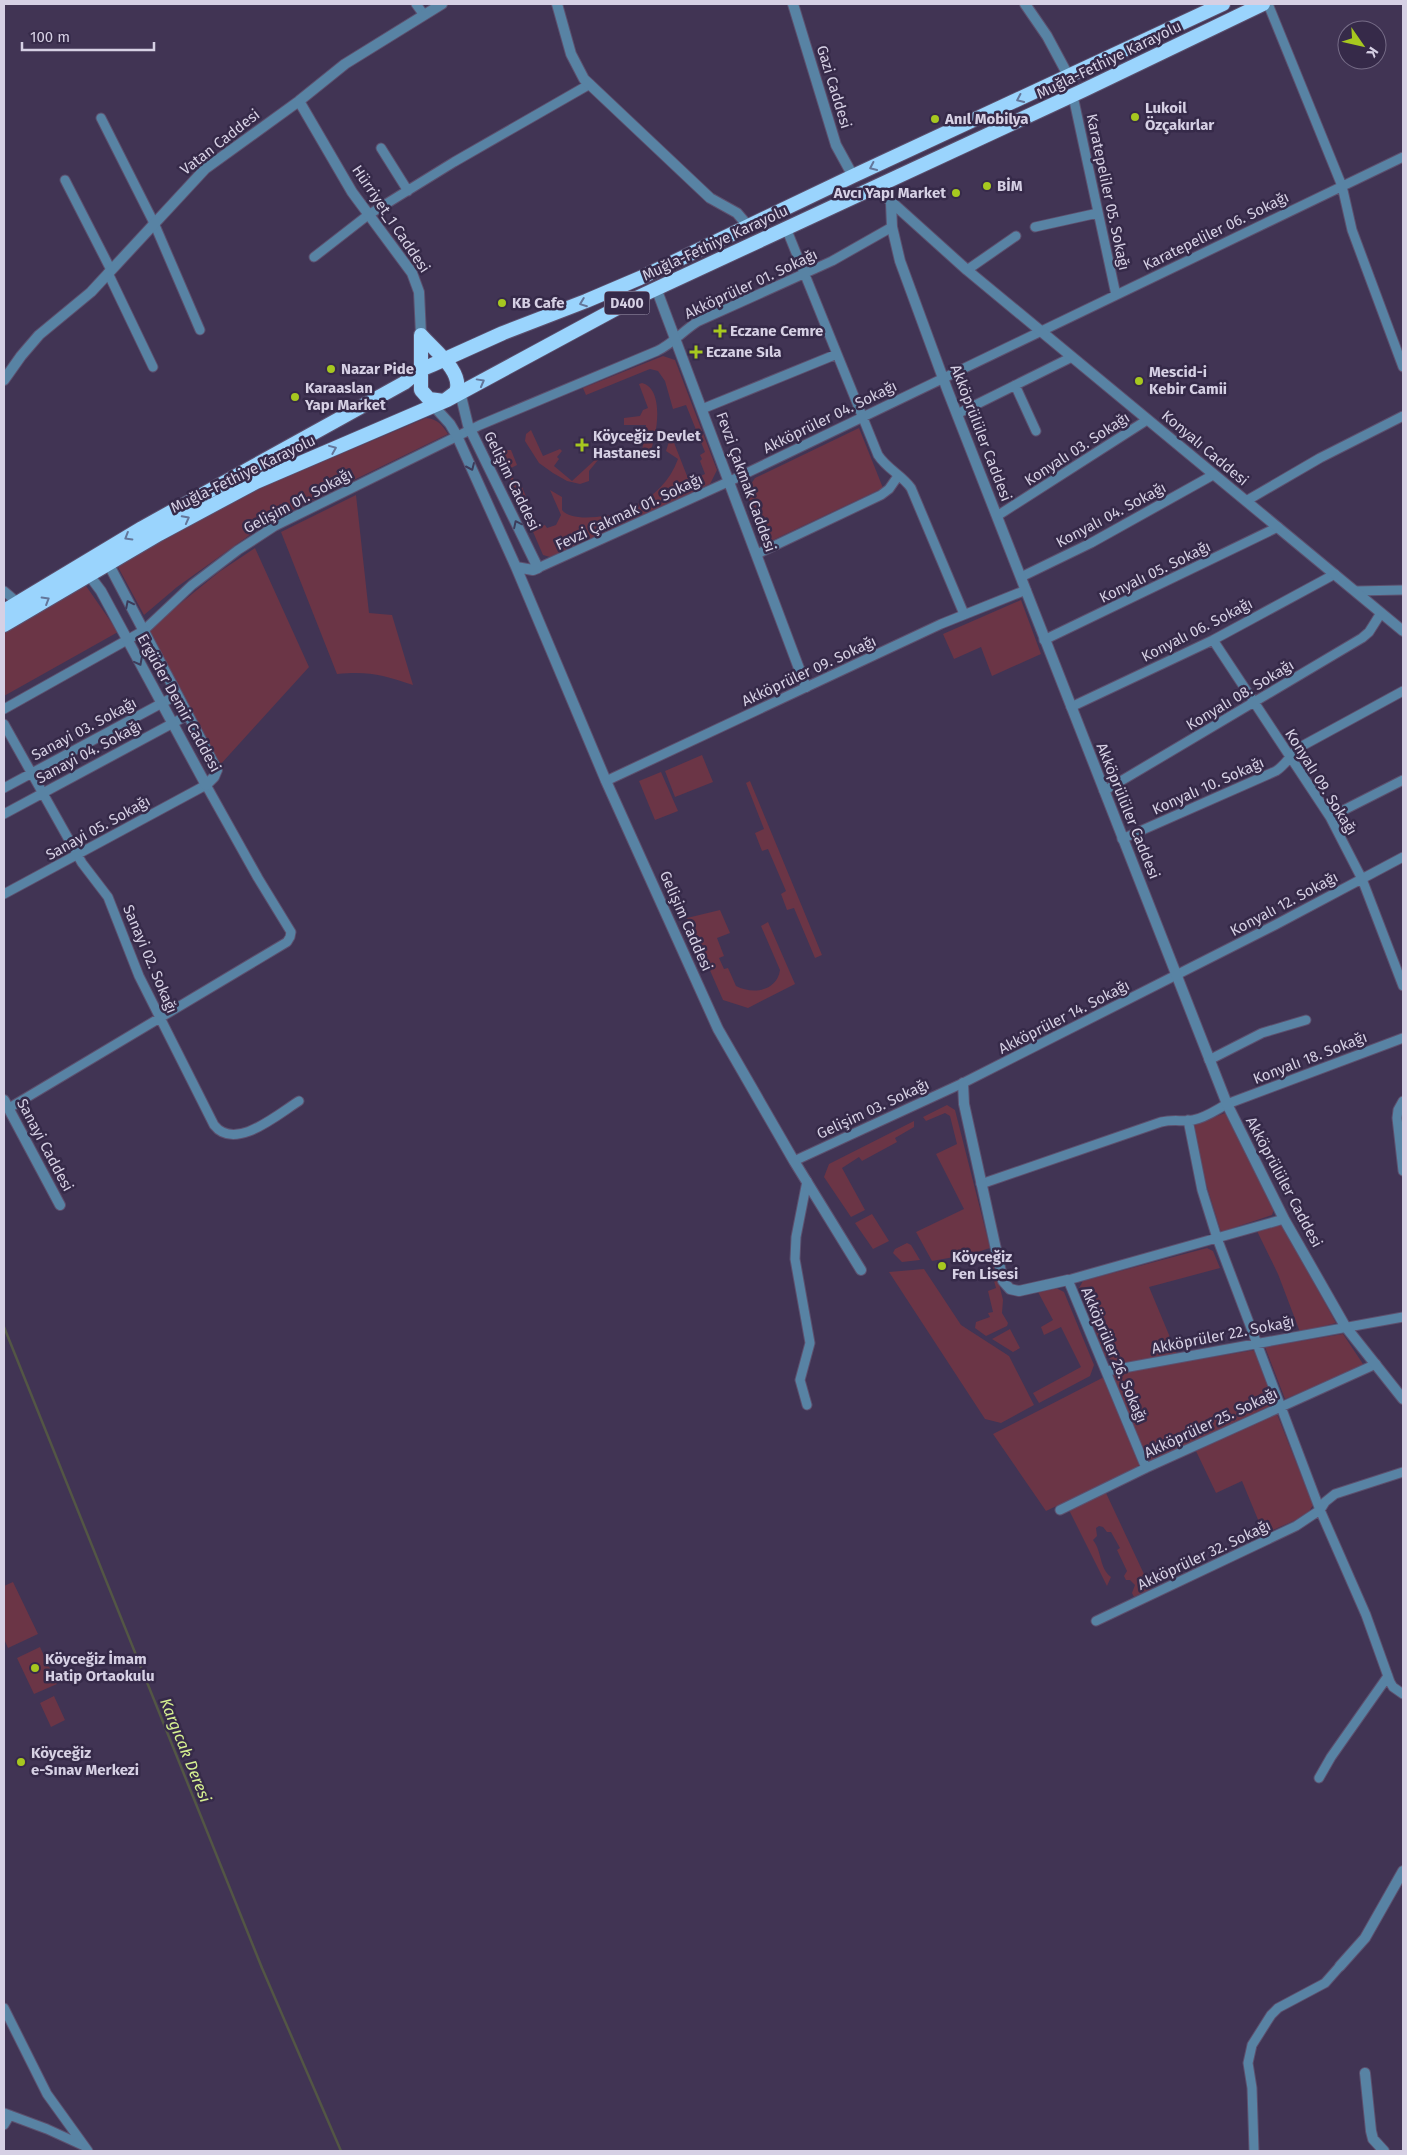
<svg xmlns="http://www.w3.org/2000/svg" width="1407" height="2155" font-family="'Fira Sans',sans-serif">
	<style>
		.green { fill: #6b3546 }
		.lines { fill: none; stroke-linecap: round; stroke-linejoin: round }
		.stream { stroke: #535645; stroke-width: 2.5 }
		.minor-casing { stroke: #5c506e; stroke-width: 11 }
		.tertiary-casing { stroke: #5c506e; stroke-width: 12 }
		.trunk-casing { stroke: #5c506e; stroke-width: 16 }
		.minor { stroke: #5883a4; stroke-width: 9 }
		.tertiary { stroke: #5883a4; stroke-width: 10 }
		.trunk { stroke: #9ad4fd; stroke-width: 14 }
		.oneway { stroke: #63769a }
		.oneway2 { stroke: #3d3c5b }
		.poi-dot { fill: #a7c81f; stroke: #362a49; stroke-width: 2 }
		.labels { text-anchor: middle; stroke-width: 5; stroke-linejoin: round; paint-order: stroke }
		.shield { fill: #362a49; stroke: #a69eb6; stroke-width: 1 }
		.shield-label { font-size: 14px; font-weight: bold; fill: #d6d0e4 }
		.street-label { font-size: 15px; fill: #d6d0e4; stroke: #362a49 }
		.poi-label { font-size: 15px; font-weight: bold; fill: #d6d0e4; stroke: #362a49; text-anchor: start }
		.water-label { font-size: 16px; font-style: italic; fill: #d6f091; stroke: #362a49 }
	</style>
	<rect width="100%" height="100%" fill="#413454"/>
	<path class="green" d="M663 356 675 360 717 470 710 484 550 557 543 555 498 450H511L517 465 509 469 515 482 519 480 539 527 545 525 547 528 556 525 561 515 550 490 562 497V510C572 523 609 516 623 512L625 516 634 513 632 507C654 497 670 481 678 459L666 451 671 435 689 481 705 474 700 461 702 459 700 455 705 452 686 405 673 409 665 381 658 371 650 369 645 371 586 395 583 388Z
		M642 383C665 389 657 436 650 452L642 451 646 425H624V418L640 416 643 410 648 408 639 384Z
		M426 418C438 419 442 425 448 434L268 522 177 587 144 615 118 567 160 541 265 486Z
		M859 428 883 488 771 541 764 538 746 492 755 478Z
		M531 430 543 456 560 449 562 451 557 457 559 459 554 466 572 481 597 458 598 460 589 471V481L580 484 567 481 553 473 539 463 525 441 526 434Z
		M356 495 369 613 392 615 413 685C382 675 370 671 337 674L281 532Z
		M255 548 309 667 220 765 149 629 219 572Z
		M84 583 118 632 4 696V630Z
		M1021 600 1041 654 992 676 981 647 954 659 943 634Z
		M702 755 713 782 675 797 665 771Z
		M661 772 678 811 655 820 639 781Z
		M750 781 822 955 815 958 794 908 787 910 781 894 786 891 768 849 762 851 755 833 764 829 746 783Z
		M720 910 730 933 717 938 724 956 719 958 724 969 728 968 736 986C753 995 777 991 780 970L761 926 768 922 795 984 748 1008 723 1000 687 918Z
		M947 1105 955 1110 990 1248 971 1254 932 1261 916 1232 964 1209 936 1154 957 1144 950 1116 945 1113 926 1121 923 1117Z
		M1225 1113 1274 1209 1272 1215 1221 1232 1203 1174 1194 1125Z
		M914 1121V1127L895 1138 897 1142 862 1161 859 1157 842 1168 865 1210 851 1217 824 1177 829 1164Z
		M872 1214 889 1241 873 1249 855 1223Z
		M1282 1224 1336 1323 1300 1332 1278 1274 1257 1231Z
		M907 1243 911 1245 920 1260 902 1262 893 1253 895 1249Z
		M1207 1248 1213 1251 1220 1268 1149 1287 1177 1354 1119 1364 1105 1356 1079 1288 1083 1281Z
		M992 1255 1003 1300 1002 1313 1008 1323 1007 1326 986 1336 975 1328 976 1322 990 1317 988 1313 993 1312 988 1291 996 1288 987 1256Z
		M924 1269 961 1325 1009 1356 1034 1405 1001 1423 985 1419 889 1272Z
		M1056 1288 1064 1292 1094 1365 1090 1376 1039 1403 1033 1393 1081 1367 1061 1327 1044 1335 1041 1327 1053 1320 1038 1292Z
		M1010 1329 1020 1348 1013 1352 992 1339Z
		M1343 1334 1365 1367 1285 1399 1265 1347Z
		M1255 1350 1275 1404 1148 1463 1112 1374Z
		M1104 1377 1141 1466 1046 1511 993 1434Z
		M1277 1414 1313 1505 1307 1515 1264 1534 1242 1481 1216 1493 1196 1451Z
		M1106 1493 1151 1589 1134 1597 1132 1593 1135 1585 1130 1580H1126L1124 1576 1127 1571 1117 1550 1120 1548 1111 1532H1107L1103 1527 1099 1526 1096 1528 1097 1536 1093 1540C1102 1551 1099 1568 1111 1577L1107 1586 1069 1510Z
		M13 1582 38 1634 8 1648 4 1639V1586Z
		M40 1647 57 1684 34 1694 17 1658Z
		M54 1696 65 1720 51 1727 40 1703Z"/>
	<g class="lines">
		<path class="stream" d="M4 1327 262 1968 341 2151"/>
		<defs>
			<path id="minor" d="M416 4 424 15
				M1268 4 1342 186 1352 230 1403 367
				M1073 96 1116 295
				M101 118 154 223 200 330
				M381 148 408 191
				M65 180 111 270
				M1035 227 1098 213
				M786 228 878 455C887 469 902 475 911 488L964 614
				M314 257 368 215 454 162 590 84
				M967 270 1016 236
				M108 273 153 367
				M1015 385 1036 431
				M702 409 837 354
				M957 414 1072 357
				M1246 501 1320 458 1403 416
				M997 516 1147 420
				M757 554 881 495 889 489 898 476
				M538 568 730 481 1403 157
				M1021 577 1091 543 1213 475
				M4 591 17 602
				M1356 591 1403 590
				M1044 640 1278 527
				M1213 640 1330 817 1362 879 1403 986
				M1071 707 1213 640 1335 574
				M4 709 143 631 192 585 238 550 275 526 480 425 657 351C672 344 683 331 697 322L832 261 892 227
				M4 724 82 863 108 897 139 976 214 1125C235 1152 278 1114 299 1101
				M606 781 941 624 1026 590
				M4 788 177 695
				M1104 791 1362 638 1369 632 1381 613
				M4 814 188 715
				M1330 817 1403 780
				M1122 839 1276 771C1287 764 1291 753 1302 746L1403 691
				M4 894 206 785 258 878 291 932 290 937 287 942 9 1108
				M1209 1060 1262 1033 1306 1020
				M1403 1101 1398 1110 1397 1118 1403 1171
				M1188 1120 1202 1190 1217 1238 1320 1510 1366 1615 1390 1682 1393 1687 1403 1694
				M794 1161 963 1083 1275 925 1403 857
				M981 1184 1161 1122C1174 1119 1182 1122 1193 1120 1205 1118 1216 1110 1227 1104L1403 1038
				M1107 1371 1403 1317
				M807 1405 800 1380 810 1343 795 1259 796 1237 807 1181
				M1146 1468 1068 1280 1284 1219
				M1060 1510 1146 1468 1376 1364
				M1096 1621 1296 1526 1320 1510 1325 1502 1335 1494 1403 1472
				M1319 1778 1331 1757 1388 1676
				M4 2008 47 2094 88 2151
				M4 2113 47 2129 82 2145
				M4 2125 10 2115
				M1254 2151 1252 2088 1248 2063 1252 2045 1271 2015 1278 2008 1325 1983 1340 1966"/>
			<path id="tertiary" d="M557 4 571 54 584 79 710 198 737 213 749 227
				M793 4 836 145 853 176
				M1025 4 1047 36 1069 77
				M299 101 352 192 412 273 419 292 421 335
				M876 188 967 270 1403 631
				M891 203 892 227 900 261 947 389 1227 1104 1284 1219 1345 1326 1403 1399
				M656 288 806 687
				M4 380 21 356 39 335 91 292 205 169 299 101 345 64 442 4
				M430 402 450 424 457 436 516 567 533 570 538 568 468 425 459 388
				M516 567 606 781 718 1029 794 1161 861 1270
				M89 575 101 591 206 785 214 777 217 770 108 563
				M963 1083 964 1104 1003 1281 1010 1289 1019 1291 1068 1280
				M4 1100 60 1205
				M1340 1966 1365 1938 1403 1871
				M1365 2073 1371 2131 1373 2139 1384 2151"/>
			<path id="trunk" d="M421 335C434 350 464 372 456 392L444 401 429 399 421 390Z
				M4 611 142 528 404 383 420 370 432 365 503 333 586 301 640 278 853 176 1223 4
				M4 625 159 534 256 482 447 400 632 300 1084 90 1263 4"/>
		</defs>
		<use href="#minor" class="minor-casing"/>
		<use href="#tertiary" class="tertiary-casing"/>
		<use href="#trunk" class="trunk-casing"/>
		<use href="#minor" class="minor"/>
		<use href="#tertiary" class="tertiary"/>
		<use href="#trunk" class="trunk"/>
	</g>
	<defs><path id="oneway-chevron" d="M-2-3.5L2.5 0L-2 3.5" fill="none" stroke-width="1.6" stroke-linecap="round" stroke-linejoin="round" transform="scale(1.25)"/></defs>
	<g class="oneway">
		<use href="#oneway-chevron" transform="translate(1020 99) rotate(155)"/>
		<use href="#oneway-chevron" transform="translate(873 167) rotate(155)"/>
		<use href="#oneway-chevron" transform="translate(583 303) rotate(159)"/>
		<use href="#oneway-chevron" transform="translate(481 382) rotate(-29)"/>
		<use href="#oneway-chevron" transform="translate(333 449) rotate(-22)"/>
		<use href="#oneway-chevron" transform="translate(186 519) rotate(-28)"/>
		<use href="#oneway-chevron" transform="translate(128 537) rotate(149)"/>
		<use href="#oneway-chevron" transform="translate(46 600) rotate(-31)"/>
	</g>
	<g class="oneway2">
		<use href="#oneway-chevron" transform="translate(471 467) rotate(66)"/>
		<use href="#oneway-chevron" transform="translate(517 524) rotate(-116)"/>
		<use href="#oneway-chevron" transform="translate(129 604) rotate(-117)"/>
		<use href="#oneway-chevron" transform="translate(139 662) rotate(62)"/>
	</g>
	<g class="poi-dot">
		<circle cx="1135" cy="117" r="5"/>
		<circle cx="935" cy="119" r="5"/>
		<circle cx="987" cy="186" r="5"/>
		<circle cx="956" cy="193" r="5"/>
		<circle cx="502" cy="303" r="5"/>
		<path d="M717.5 323.5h5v5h5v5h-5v5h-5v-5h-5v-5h5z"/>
		<path d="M693.5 344.5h5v5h5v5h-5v5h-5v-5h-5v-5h5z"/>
		<circle cx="331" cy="369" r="5"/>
		<circle cx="1139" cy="381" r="5"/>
		<circle cx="295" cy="397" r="5"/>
		<path d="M579.5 437.5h5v5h5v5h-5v5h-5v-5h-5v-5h5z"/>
		<circle cx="942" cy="1266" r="5"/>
		<circle cx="35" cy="1668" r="5"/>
		<circle cx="21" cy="1762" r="5"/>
	</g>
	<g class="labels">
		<rect class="shield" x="604.5" y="291.5" width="45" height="23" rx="4"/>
		<g class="shield-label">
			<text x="627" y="308">D400</text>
		</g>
		<g class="street-label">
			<text transform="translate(1109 60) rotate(-26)" y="5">Muğla-Fethiye Karayolu</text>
			<text transform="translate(834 87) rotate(73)" y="5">Gazi Caddesi</text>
			<text transform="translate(220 142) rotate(-38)" y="5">Vatan Caddesi</text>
			<text transform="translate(1108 192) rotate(78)" y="5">Karatepeliler 05. Sokağı</text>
			<text transform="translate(391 219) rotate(56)" y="5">Hürriyet_1 Caddesi</text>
			<text transform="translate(1216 231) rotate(-26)" y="5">Karatepeliler 06. Sokağı</text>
			<text transform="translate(715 243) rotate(-25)" y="5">Muğla-Fethiye Karayolu</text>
			<text transform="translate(751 284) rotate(-25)" y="5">Akköprüler 01. Sokağı</text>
			<text transform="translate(830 417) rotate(-26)" y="5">Akköprüler 04. Sokağı</text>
			<text transform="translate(981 433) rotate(69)" y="5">Akköprülüler Caddesi</text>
			<text transform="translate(1205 448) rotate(40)" y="5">Konyalı Caddesi</text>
			<text transform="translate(1077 449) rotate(-33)" y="5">Konyalı 03. Sokağı</text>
			<text transform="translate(243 474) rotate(-26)" y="5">Muğla-Fethiye Karayolu</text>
			<text transform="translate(512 481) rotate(64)" y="5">Gelişim Caddesi</text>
			<text transform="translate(746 482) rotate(70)" y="5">Fevzi Çakmak Caddesi</text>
			<text transform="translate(298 501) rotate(-28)" y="5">Gelişim 01. Sokağı</text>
			<text transform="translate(629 512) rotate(-25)" y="5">Fevzi Çakmak 01. Sokağı</text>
			<text transform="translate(1111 515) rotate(-28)" y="5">Konyalı 04. Sokağı</text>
			<text transform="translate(1155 572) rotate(-26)" y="5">Konyalı 05. Sokağı</text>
			<text transform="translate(1197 630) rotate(-27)" y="5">Konyalı 06. Sokağı</text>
			<text transform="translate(809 671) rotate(-25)" y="5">Akköprüler 09. Sokağı</text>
			<text transform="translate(1240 695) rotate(-31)" y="5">Konyalı 08. Sokağı</text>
			<text transform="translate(179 703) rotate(61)" y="5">Ergüder Demir Caddesi</text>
			<text transform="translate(84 729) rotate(-28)" y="5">Sanayi 03. Sokağı</text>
			<text transform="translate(89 752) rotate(-28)" y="5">Sanayi 04. Sokağı</text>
			<text transform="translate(1321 782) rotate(58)" y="5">Konyalı 09. Sokağı</text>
			<text transform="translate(1208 786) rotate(-24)" y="5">Konyalı 10. Sokağı</text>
			<text transform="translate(1128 811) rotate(68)" y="5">Akköprülüler Caddesi</text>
			<text transform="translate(98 828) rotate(-29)" y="5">Sanayi 05. Sokağı</text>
			<text transform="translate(1284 904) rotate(-28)" y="5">Konyalı 12. Sokağı</text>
			<text transform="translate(686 921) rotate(66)" y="5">Gelişim Caddesi</text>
			<text transform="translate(150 959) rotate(67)" y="5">Sanayi 02. Sokağı</text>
			<text transform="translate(1064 1017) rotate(-27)" y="5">Akköprüler 14. Sokağı</text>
			<text transform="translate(1310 1058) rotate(-21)" y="5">Konyalı 18. Sokağı</text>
			<text transform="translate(873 1109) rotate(-25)" y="5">Gelişim 03. Sokağı</text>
			<text transform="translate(45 1145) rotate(62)" y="5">Sanayi Caddesi</text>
			<text transform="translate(1284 1182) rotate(62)" y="5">Akköprülüler Caddesi</text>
			<text transform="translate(1223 1335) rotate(-11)" y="5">Akköprüler 22. Sokağı</text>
			<text transform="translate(1114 1355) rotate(67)" y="5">Akköprüler 26. Sokağı</text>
			<text transform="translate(1211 1423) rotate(-25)" y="5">Akköprüler 25. Sokağı</text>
			<text transform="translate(1204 1555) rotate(-25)" y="5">Akköprüler 32. Sokağı</text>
		</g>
		<g class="poi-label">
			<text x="1145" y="113">Lukoil<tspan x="1145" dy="17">Özçakırlar</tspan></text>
			<text x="945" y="124">Anıl Mobilya</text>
			<text x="997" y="191">BİM</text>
			<text x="946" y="198" text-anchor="end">Avcı Yapı Market</text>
			<text x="512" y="308">KB Cafe</text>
			<text x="730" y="336">Eczane Cemre</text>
			<text x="706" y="357">Eczane Sıla</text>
			<text x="341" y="374">Nazar Pide</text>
			<text x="1149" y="377">Mescid-i<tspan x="1149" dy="17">Kebir Camii</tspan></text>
			<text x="305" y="393">Karaaslan<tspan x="305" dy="17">Yapı Market</tspan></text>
			<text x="593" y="441">Köyceğiz Devlet<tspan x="593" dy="17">Hastanesi</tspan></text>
			<text x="952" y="1262">Köyceğiz<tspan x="952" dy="17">Fen Lisesi</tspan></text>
			<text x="45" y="1664">Köyceğiz İmam<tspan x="45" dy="17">Hatip Ortaokulu</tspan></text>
			<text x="31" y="1758">Köyceğiz<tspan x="31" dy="17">e-Sınav Merkezi</tspan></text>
		</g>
		<g class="water-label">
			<text transform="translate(186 1750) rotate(68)" y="6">Kargıcak Deresi</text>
		</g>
	</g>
	<rect width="1407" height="2155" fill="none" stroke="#d6d0e4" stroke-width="10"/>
	<g transform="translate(1362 45) rotate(124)"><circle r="24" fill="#362a49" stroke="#766c87"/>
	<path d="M0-4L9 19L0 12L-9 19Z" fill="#a7c81f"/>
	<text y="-8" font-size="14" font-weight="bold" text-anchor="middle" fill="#d6d0e4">K</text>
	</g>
	<path d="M22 42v8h132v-8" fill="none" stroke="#d6d0e4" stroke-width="2.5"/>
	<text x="30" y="42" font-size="15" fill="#d6d0e4" stroke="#362a49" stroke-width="4" paint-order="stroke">100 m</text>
</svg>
